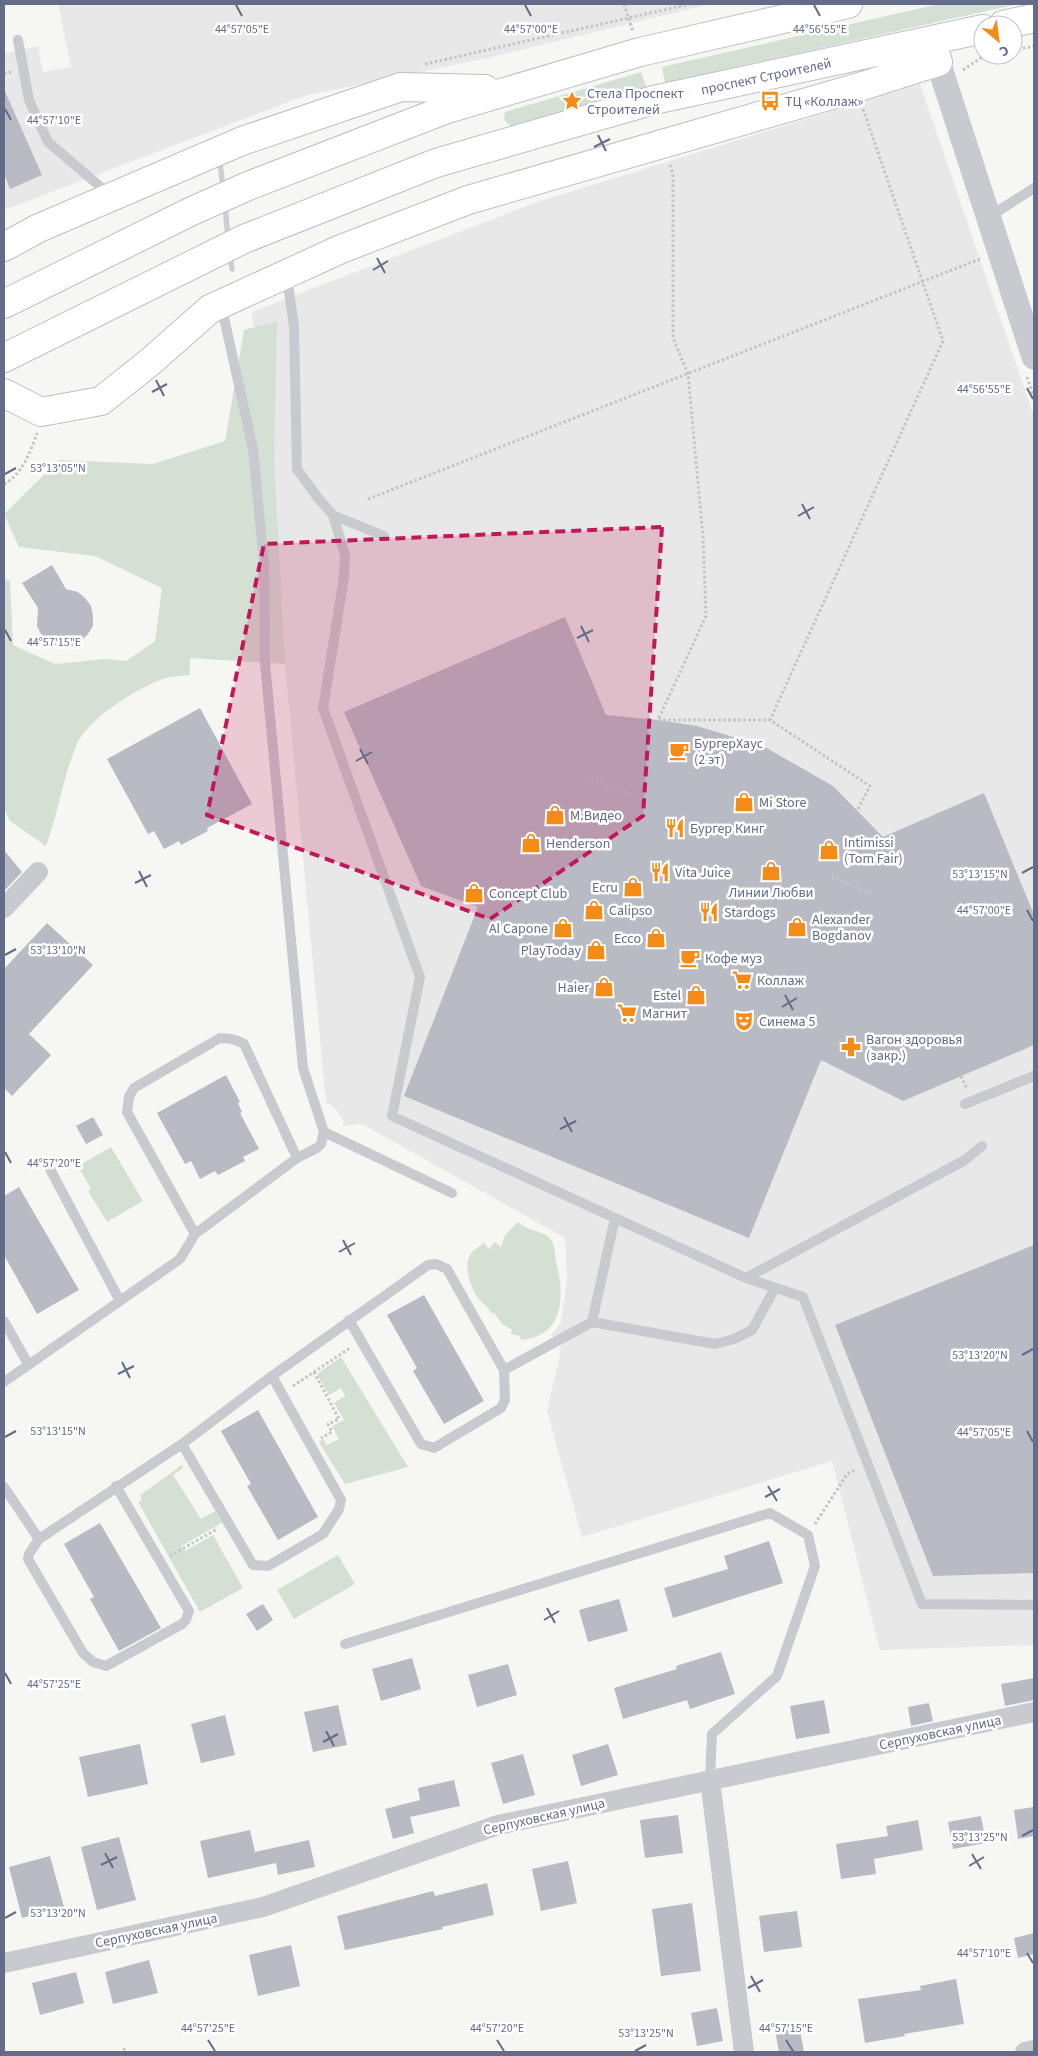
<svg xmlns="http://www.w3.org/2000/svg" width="1038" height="2056" font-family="'Source Sans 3',sans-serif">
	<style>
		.built { fill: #e7e8e7 }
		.green { fill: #d5e0d4 }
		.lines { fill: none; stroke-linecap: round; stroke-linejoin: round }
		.stream { stroke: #cbd0d7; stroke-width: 5.5 }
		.building { fill: #b8bbc4 }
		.primary-casing { stroke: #bdbfc4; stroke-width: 30 }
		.path { stroke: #c4c4c7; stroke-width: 3; stroke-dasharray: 2.5 2.5; stroke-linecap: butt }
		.service { stroke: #c9cacf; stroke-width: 10 }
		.minor { stroke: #c9cacf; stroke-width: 20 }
		.tertiary { stroke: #c9cacf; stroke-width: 25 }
		.primary { stroke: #fff; stroke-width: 28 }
		.marked { fill: #c2185b; fill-opacity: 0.2; stroke: #c2185b; stroke-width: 4; stroke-dasharray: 10 6; stroke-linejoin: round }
		.ticks { fill: none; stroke: #636c88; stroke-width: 2 }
		.labels { text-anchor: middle; stroke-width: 5; stroke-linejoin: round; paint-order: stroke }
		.street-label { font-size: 14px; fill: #636c88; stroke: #fff }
		.poi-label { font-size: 14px; fill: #636c88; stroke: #fff; text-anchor: start }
		.ticks-label { font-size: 12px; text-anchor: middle; fill: #636c88; stroke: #fff; stroke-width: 5; stroke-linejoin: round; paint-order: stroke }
	</style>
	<rect width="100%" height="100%" fill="#f6f7f3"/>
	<path class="built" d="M58 4H711L483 59 307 95 4 210V54L38 46 43 72 71 67Z
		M920 84 1034 417V1645L880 1650 832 1461 582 1537 547 1411 560 1354 561 1346 551 1335 561 1323 567 1278 565 1238 362 1124 342 1126 344 1121 333 1106 326 1103 252 312 537 202Z"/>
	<path class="green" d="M939 4H1018L665 83 662 67Z
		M641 72 646 87 511 126 504 120 505 112Z
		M277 321 274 460 285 664 190 658V675C181 676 172 676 163 679 137 688 87 719 76 746 63 778 58 813 46 846L10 821 4 809V578L10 581 13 645 55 664 105 659 126 661 155 641 162 588 95 556 19 547 4 514 59 460 153 464 225 441 244 330Z
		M111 1147 143 1201 107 1222 88 1191 91 1189 78 1166Z
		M518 1222C526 1231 547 1230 553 1243 555 1249 555 1256 556 1262 565 1295 565 1336 521 1340L520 1336 511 1334 512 1330 502 1324 494 1313H491C488 1306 482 1304 478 1298 470 1287 462 1265 472 1252 475 1249 480 1246 484 1243L489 1249 495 1242 501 1247 505 1235Z
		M341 1357 408 1467 345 1484 319 1442 323 1439 327 1445 339 1439 332 1426 344 1420 334 1403 345 1396 341 1388 329 1395 317 1374Z
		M182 1465 183 1468 173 1475 201 1519 215 1511 222 1523 181 1546 185 1551 213 1535 243 1588 200 1612 138 1502 142 1500 140 1495Z
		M338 1555 355 1584 294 1619 277 1590Z"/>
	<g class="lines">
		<path class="stream" d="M220 163 223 188
			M225 205 228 238
			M230 255 232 269"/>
	</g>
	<path class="building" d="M4 89 42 175 10 189 4 174Z
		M52 565 66 589 78 592 85 598 91 606 93 616V626L88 634 81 641 73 646 55 645 47 641 41 634 37 626 38 608 22 583Z
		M565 617 606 715 658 720 697 726 763 746 833 786 883 837 984 793 1034 915V1045L903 1101 821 1060 749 1238 404 1096 478 907 421 886 344 712Z
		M200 708 252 804 207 828 208 831 181 845 179 841 164 849 154 831 148 834 107 759Z
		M4 850 22 872 4 891Z
		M47 923 93 965 29 1034 51 1055 12 1096 4 1088V969Z
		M226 1075 240 1102 238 1103 242 1112 240 1113 259 1149 243 1157 245 1161 218 1175 215 1171 200 1179 191 1161 185 1164 157 1113Z
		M93 1117 103 1135 86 1144 76 1126Z
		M19 1187 79 1290 37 1314 4 1255V1196Z
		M1034 1245V1573L933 1576 835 1325Z
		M424 1295 484 1401 444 1424 413 1371 417 1368 387 1315Z
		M258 1410 318 1517 278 1540 247 1486 251 1484 221 1431Z
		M100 1523 161 1628 119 1651 90 1599 94 1597 64 1544Z
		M769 1541 783 1583 673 1618 664 1588 728 1569 724 1556Z
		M619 1599 628 1631 588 1642 579 1610Z
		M263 1604 273 1620 257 1631 246 1614Z
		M721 1652 735 1694 690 1709 687 1700 623 1719 614 1688 677 1669 676 1666Z
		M412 1658 421 1689 381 1701 372 1669Z
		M508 1664 517 1695 477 1707 468 1675Z
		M1034 1678V1700L1005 1706 1001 1684Z
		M824 1700 830 1733 796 1739 790 1706Z
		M929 1703 933 1721 911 1726 908 1707Z
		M338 1705 347 1745 313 1752 304 1712Z
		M225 1715 235 1755 201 1763 191 1724Z
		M140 1744 148 1784 88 1797 79 1757Z
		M608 1744 618 1775 581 1786 572 1755Z
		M523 1754 535 1795 503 1804 491 1763Z
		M454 1780 460 1806 410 1817 414 1833 393 1839 385 1809 420 1800 418 1788Z
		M1034 1807V1836L1018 1839 1014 1810Z
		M678 1815 683 1853 645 1858 640 1820Z
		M981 1816 986 1843 953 1849 948 1822Z
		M918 1820 923 1850 874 1859 876 1874 841 1879 836 1844 888 1836 886 1826Z
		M250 1830 255 1852 309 1840 315 1867 278 1875 276 1863 208 1878 200 1841Z
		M119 1837 136 1900 97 1910 81 1847Z
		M50 1856 64 1907 22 1918 9 1867Z
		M568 1861 577 1903 541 1911 532 1869Z
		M487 1883 494 1915 442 1927 443 1929 345 1950 337 1916 433 1891 435 1896Z
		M692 1903 701 1971 661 1976 652 1909Z
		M797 1911 802 1947 764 1952 759 1916Z
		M1034 1933V1954L1018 1958 1014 1938Z
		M291 1945 300 1986 258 1996 249 1955Z
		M149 1960 158 1993 113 2004 105 1972Z
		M76 1972 84 2003 40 2015 32 1983Z
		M956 1979 964 2024 904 2034 905 2036 865 2043 858 1999 921 1990 920 1986Z
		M717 2008 723 2041 697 2046 691 2013Z
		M799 2025 804 2052H779L775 2030Z"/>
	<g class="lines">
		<defs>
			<path id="primary" d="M1003 25 1034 18
				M4 247 39 228 242 141 401 87 485 89
				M4 304 192 211 248 186 447 109 640 52 848 4
				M4 358 244 239 436 163 654 100 983 29
				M4 393 41 412 101 401 150 362 210 309 341 249 468 200 856 88 938 62 931 40"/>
		</defs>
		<use href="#primary" class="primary-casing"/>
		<path class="path" d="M624 4 633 32
			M1013 50 1034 46
			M425 64 690 4
			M963 70 982 57 990 55
			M4 74 11 72
			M670 165 673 175V338L688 374 703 537 706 616 658 720H770
			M1027 377 1034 397
			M4 484C21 476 31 451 37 433
			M368 499 980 259
			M587 777 632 795
			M858 809 870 786 770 720 943 341 863 109
			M832 877 872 894
			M961 1076 967 1089
			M314 1372 339 1419 328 1424 332 1432 321 1438
			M293 1386 350 1348
			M815 1524 847 1474 856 1470
			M170 1556 217 1529
			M124 2048 125 2052"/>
		<path class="service" d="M18 40 29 100 48 142 109 194
			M989 217 1034 188
			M287 277 294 327 297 469 318 498 333 515 384 536
			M333 515 345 555 344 577 323 708 420 977 392 1116 746 1278 965 1160 982 1146
			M965 1104 1034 1076
			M324 1132 452 1193
			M50 1169 120 1301
			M615 1218 592 1322 715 1344 734 1339 752 1330 775 1288
			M195 1234 127 1112 129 1097 134 1088 220 1038C229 1038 236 1039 244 1044L297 1158
			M746 1278 803 1297 922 1604 1034 1605
			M349 1320 421 1444 434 1448 501 1408 505 1400 504 1370
			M4 1321 28 1364
			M4 1382 180 1259 195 1234 297 1158 317 1148 321 1144 324 1132 303 1068 265 663 264 564 253 449 221 304
			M182 1444 253 1565 268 1566 323 1534 339 1509 341 1500 272 1376
			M116 1486 189 1611 186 1620 182 1624 106 1666 93 1662 83 1653 28 1559 29 1554 39 1539 182 1444 272 1376 428 1265 436 1264 447 1269 504 1370 592 1322
			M4 1487 39 1539
			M345 1644 770 1513 808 1535 815 1566 777 1676 712 1734 710 1780"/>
		<path class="minor" d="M4 908 38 872
			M710 1780 744 2052
			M4 1963 263 1907 498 1825 1034 1712
			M1025 2052 1034 2050"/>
		<path class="tertiary" d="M938 62 1034 357"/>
		<use href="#primary" class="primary"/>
	</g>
	<path class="marked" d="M662 527 643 816 490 919 207 815 264 544Z"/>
	<path class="ticks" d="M236 5 242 16M525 5 531 16M814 5 820 16M5 109 11 120M598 135 606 151M594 147 610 139M377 258 385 273M373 270 388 261M156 380 164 396M1027 388 1033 399M152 392 167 384M5 474 16 468M802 504 810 519M798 516 814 507M581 626 589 642M5 630 11 641M577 638 593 630M360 749 368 764M356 761 372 752M139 871 147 887M1022 873 1033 867M135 883 151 875M1027 910 1033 921M5 955 16 949M785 995 793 1010M782 1007 797 998M564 1117 572 1132M560 1129 576 1121M5 1152 11 1163M343 1240 351 1255M339 1252 355 1243M1022 1355 1033 1349M122 1362 130 1378M118 1374 134 1366M1027 1431 1033 1442M5 1437 16 1431M768 1486 777 1501M765 1497 780 1489M547 1608 555 1623M544 1620 559 1611M5 1673 11 1684M326 1731 334 1746M323 1742 338 1734M1022 1836 1033 1830M105 1853 113 1868M972 1854 981 1869M101 1865 117 1857M969 1866 984 1857M5 1918 16 1912M1027 1953 1033 1963M751 1976 760 1992M748 1988 763 1980M208 2040 215 2051M497 2040 504 2051M786 2040 793 2051M635 2051 646 2045"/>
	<defs>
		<symbol id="sight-bare" viewBox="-9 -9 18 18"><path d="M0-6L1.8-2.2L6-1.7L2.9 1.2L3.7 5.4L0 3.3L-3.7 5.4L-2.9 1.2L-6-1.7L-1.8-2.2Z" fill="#f58c16" stroke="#fff" stroke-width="2.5" paint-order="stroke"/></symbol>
		<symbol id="bus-bare" viewBox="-9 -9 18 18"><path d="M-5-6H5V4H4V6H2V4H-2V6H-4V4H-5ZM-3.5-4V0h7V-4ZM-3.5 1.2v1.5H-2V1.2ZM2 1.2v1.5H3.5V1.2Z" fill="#f58c16" stroke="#fff" stroke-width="2.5" paint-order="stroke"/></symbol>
		<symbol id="cafe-bare" viewBox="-9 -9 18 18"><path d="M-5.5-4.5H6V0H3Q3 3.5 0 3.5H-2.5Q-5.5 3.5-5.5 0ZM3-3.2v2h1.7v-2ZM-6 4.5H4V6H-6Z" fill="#f58c16" stroke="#fff" stroke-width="2.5" paint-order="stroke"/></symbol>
		<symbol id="shop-bare" viewBox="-9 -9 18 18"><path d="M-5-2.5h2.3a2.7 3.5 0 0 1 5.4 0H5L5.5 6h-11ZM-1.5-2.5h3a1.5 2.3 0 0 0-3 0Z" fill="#f58c16" stroke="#fff" stroke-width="2.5" paint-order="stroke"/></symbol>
		<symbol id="restaurant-bare" viewBox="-9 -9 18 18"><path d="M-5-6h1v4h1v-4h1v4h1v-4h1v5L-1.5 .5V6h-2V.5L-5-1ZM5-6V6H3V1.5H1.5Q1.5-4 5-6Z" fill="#f58c16" stroke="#fff" stroke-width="2.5" paint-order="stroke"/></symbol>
		<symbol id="supermarket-bare" viewBox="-9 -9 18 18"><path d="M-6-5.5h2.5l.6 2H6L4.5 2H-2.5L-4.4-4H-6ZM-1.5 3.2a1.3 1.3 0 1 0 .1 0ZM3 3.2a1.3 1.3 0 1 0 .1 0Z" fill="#f58c16" stroke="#fff" stroke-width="2.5" paint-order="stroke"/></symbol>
		<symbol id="theatre-bare" viewBox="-9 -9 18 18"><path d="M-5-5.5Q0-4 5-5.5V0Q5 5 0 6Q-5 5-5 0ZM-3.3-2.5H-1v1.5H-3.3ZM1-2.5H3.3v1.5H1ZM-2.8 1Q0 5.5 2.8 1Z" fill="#f58c16" stroke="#fff" stroke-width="2.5" paint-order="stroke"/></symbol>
		<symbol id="pharmacy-bare" viewBox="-9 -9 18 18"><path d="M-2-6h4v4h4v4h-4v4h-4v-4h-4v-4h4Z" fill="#f58c16" stroke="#fff" stroke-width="2.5" paint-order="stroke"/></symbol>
	</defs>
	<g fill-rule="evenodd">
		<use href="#sight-bare" x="558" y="87" width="28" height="28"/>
		<use href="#bus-bare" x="756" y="87" width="28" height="28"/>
		<use href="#cafe-bare" x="665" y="737" width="28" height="28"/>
		<use href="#shop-bare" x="730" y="788" width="28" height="28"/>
		<use href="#shop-bare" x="541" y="801" width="28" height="28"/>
		<use href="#restaurant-bare" x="661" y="814" width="28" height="28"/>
		<use href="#shop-bare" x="517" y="829" width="28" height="28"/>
		<use href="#shop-bare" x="815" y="836" width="28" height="28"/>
		<use href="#shop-bare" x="757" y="857" width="28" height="28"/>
		<use href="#restaurant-bare" x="646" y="858" width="28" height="28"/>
		<use href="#shop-bare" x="619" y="873" width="28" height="28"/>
		<use href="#shop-bare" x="460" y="879" width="28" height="28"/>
		<use href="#shop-bare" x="580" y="896" width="28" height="28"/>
		<use href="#restaurant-bare" x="695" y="898" width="28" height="28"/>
		<use href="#shop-bare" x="783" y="913" width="28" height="28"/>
		<use href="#shop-bare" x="549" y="914" width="28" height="28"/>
		<use href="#shop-bare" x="642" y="924" width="28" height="28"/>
		<use href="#shop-bare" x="582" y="936" width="28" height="28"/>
		<use href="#cafe-bare" x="676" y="944" width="28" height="28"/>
		<use href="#supermarket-bare" x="728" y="966" width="28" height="28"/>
		<use href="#shop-bare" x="590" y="973" width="28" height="28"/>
		<use href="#shop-bare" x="682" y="981" width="28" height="28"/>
		<use href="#supermarket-bare" x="613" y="999" width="28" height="28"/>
		<use href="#theatre-bare" x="730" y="1007" width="28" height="28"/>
		<use href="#pharmacy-bare" x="837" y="1033" width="28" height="28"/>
	</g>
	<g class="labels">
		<g class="street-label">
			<text transform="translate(766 76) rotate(-12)" y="5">проспект Строителей</text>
			<text transform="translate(940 1732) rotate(-12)" y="5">Серпуховская улица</text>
			<text transform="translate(544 1816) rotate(-13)" y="5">Серпуховская улица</text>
			<text transform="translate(156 1930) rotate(-12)" y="5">Серпуховская улица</text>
		</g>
		<g class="poi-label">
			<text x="587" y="98">Стела Проспект<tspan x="587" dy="16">Строителей</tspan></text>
			<text x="785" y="106">ТЦ «Коллаж»</text>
			<text x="694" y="748">БургерХаус<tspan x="694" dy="16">(2 эт)</tspan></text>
			<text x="759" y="807">Mi Store</text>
			<text x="570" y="820">М.Видео</text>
			<text x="690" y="833">Бургер Кинг</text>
			<text x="844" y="847">Intimissi<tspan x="844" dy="16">(Tom Fair)</tspan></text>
			<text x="546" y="848">Henderson</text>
			<text x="675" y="877">Vita Juice</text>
			<text x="618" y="892" text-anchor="end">Ecru</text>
			<text x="771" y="897" text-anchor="middle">Линии Любви</text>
			<text x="489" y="898">Concept Club</text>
			<text x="609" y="915">Calipso</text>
			<text x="724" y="917">Stardogs</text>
			<text x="812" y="924">Alexander<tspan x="812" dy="16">Bogdanov</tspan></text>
			<text x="548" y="933" text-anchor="end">Al Capone</text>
			<text x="641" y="943" text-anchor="end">Ecco</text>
			<text x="581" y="955" text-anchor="end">PlayToday</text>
			<text x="705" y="963">Кофе муз</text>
			<text x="757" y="985">Коллаж</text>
			<text x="589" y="992" text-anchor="end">Haier</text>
			<text x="681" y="1000" text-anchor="end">Estel</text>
			<text x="642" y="1018">Магнит</text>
			<text x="759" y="1026">Синема 5</text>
			<text x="866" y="1044">Вагон здоровья<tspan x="866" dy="16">(закр.)</tspan></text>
		</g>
	</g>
	<g class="ticks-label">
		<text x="242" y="33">44°57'05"E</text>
		<text x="531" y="33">44°57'00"E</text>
		<text x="820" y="33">44°56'55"E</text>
		<text x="54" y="124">44°57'10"E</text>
		<text x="984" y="393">44°56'55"E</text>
		<text x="58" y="472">53°13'05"N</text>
		<text x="54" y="646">44°57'15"E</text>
		<text x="980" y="878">53°13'15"N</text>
		<text x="984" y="914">44°57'00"E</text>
		<text x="58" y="954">53°13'10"N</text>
		<text x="54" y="1167">44°57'20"E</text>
		<text x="980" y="1359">53°13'20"N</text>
		<text x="58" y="1435">53°13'15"N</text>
		<text x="984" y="1436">44°57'05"E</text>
		<text x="54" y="1688">44°57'25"E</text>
		<text x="980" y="1841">53°13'25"N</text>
		<text x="58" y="1917">53°13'20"N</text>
		<text x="984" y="1957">44°57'10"E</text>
		<text x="208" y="2032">44°57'25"E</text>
		<text x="497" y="2032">44°57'20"E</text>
		<text x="786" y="2032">44°57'15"E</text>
		<text x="646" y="2037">53°13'25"N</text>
	</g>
	<rect width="1038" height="2056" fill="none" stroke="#636c88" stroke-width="10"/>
	<g transform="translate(998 40) rotate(151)"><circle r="24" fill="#ffffff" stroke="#c1c4cf"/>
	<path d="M0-4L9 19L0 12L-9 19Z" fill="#f58c16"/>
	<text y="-8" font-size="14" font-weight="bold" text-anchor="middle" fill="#636c88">С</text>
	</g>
</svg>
